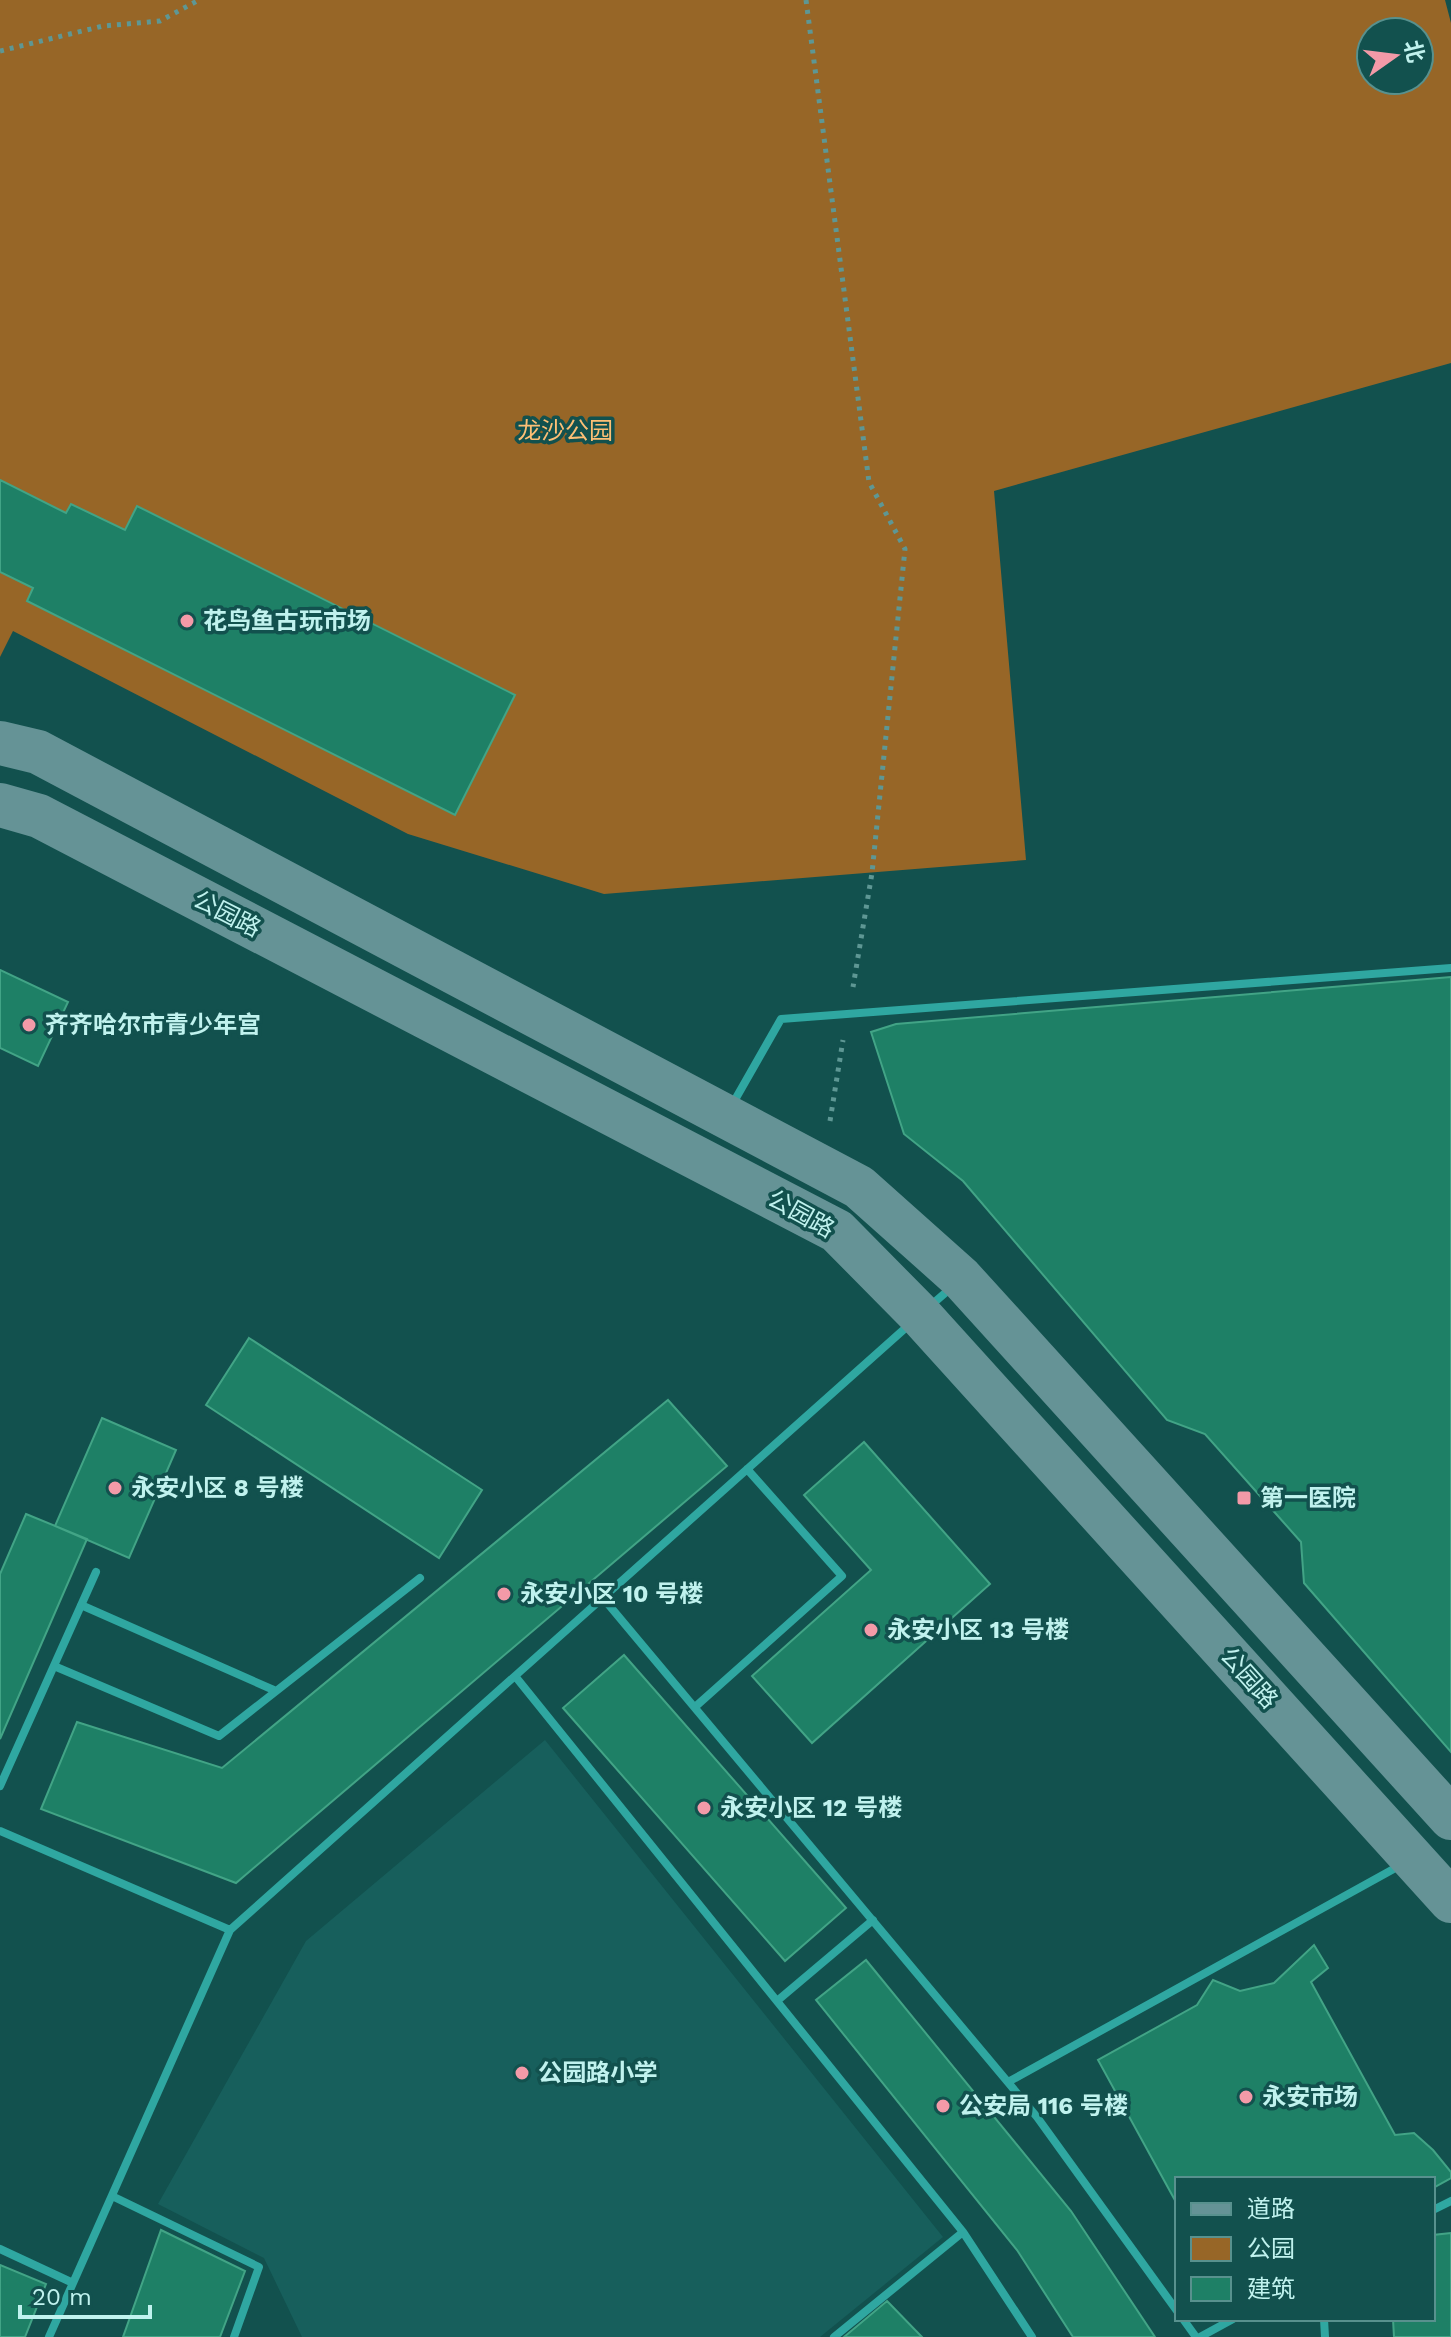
<svg xmlns="http://www.w3.org/2000/svg" width="1451" height="2337" font-family="'Work Sans','Noto Sans SC',sans-serif">
	<style>
		.built { fill: #175f5c }
		.green { fill: #976627; fill-rule: evenodd }
		.building { fill: #1e8066; stroke: #42a486; stroke-width: 2 }
		.lines { fill: none; stroke-linecap: round; stroke-linejoin: round }
		.path { stroke: #5e9794; stroke-width: 5; stroke-dasharray: 4 6; stroke-linecap: butt }
		.street { stroke: #2fa7a1; stroke-width: 8 }
		.secondary { stroke: #659396; stroke-width: 44 }
		.poi-dot { fill: #f39aa8; stroke: #12514e; stroke-width: 3 }
		.labels { text-anchor: middle; stroke-width: 7; stroke-linejoin: round; paint-order: stroke }
		.park-label { font-size: 24px; fill: #fdbf75; stroke: #12514e }
		.poi-label { font-size: 24px; font-weight: bold; fill: #c0f2ee; stroke: #12514e; text-anchor: start }
		.street-label { font-size: 24px; fill: #c0f2ee; stroke: #12514e }
	</style>
	<rect width="100%" height="100%" fill="#12514e"/>
	<path class="built" d="M545 1740 943 2237 820 2337H302L264 2258 158 2204 306 1941Z"/>
	<path class="green" d="M0 0H1445L1451 23V363L994 491 1026 860 604 894 408 834 13 631 0 657ZM1371 32H1419V80H1371Z"/>
	<path class="building" d="M0 480 66 513 71 504 125 530 137 506 515 695 455 815 27 601 33 588 0 572Z
		M0 970 68 1002 38 1066 0 1048Z
		M1451 977V1752L1304 1583 1301 1542 1205 1434 1167 1420 963 1181 904 1134 871 1032 896 1024Z
		M249 1338 482 1490 439 1558 206 1405Z
		M668 1400 727 1466 236 1883 41 1809 77 1722 222 1768Z
		M102 1418 176 1450 129 1558 55 1526Z
		M864 1442 990 1584 812 1743 752 1676 871 1570 804 1495Z
		M26 1514 87 1539 0 1739V1574Z
		M624 1655 846 1908 785 1961 563 1708Z
		M1314 1945 1328 1968 1311 1982 1395 2135 1414 2133 1433 2150 1451 2172V2178L1433 2188V2179H1177V2204L1098 2060 1197 2005 1213 1980 1240 1991 1274 1983Z
		M866 1960 1071 2211 1155 2337H1073L1017 2250 816 2000Z
		M161 2230 245 2271 220 2337H123Z
		M1451 2233V2337H1394L1393 2319H1433V2235Z
		M0 2265 46 2284 25 2337H0Z
		M887 2301 922 2337H844Z"/>
	<g class="lines">
		<path class="path" d="M806 0 869 482 905 549 872 873 853 987
			M0 51 103 26 160 21 199 0
			M830 1121 843 1040"/>
		<path class="street" d="M732 1105 781 1019 1451 968
			M929 1307 952 1287
			M603 1598 1037 2117 1177 2311
			M81 1605 276 1691
			M54 1666 219 1736 420 1578
			M515 1676 963 2232 1032 2337
			M695 1707 842 1576 747 1469
			M0 1786 96 1572
			M0 1831 230 1930 910 1324
			M777 2001 873 1920
			M1008 2082 1399 1866
			M112 2196 259 2267 234 2337
			M1433 2210 1451 2201
			M0 2249 73 2283
			M1183 2319 1196 2337
			M1324 2319 1325 2337
			M49 2337 230 1930
			M834 2337 963 2232
			M1200 2337 1233 2319"/>
		<path class="secondary" d="M0 743 38 752 859 1187 961 1278 1451 1818
			M0 805 39 816 837 1231 920 1315 1451 1901"/>
	</g>
	<g class="poi-dot">
		<circle cx="187" cy="621" r="8"/>
		<circle cx="29" cy="1025" r="8"/>
		<circle cx="115" cy="1488" r="8"/>
		<rect x="1236" y="1490" width="16" height="16" rx="4"/>
		<circle cx="504" cy="1594" r="8"/>
		<circle cx="871" cy="1630" r="8"/>
		<circle cx="704" cy="1808" r="8"/>
		<circle cx="522" cy="2073" r="8"/>
		<circle cx="1246" cy="2097" r="8"/>
		<circle cx="943" cy="2106" r="8"/>
	</g>
	<g class="labels">
		<g class="park-label">
			<text x="565" y="439">龙沙公园</text>
		</g>
		<g class="poi-label">
			<text x="203" y="629">花鸟鱼古玩市场</text>
			<text x="45" y="1033">齐齐哈尔市青少年宫</text>
			<text x="131" y="1496">永安小区 8 号楼</text>
			<text x="1260" y="1506">第一医院</text>
			<text x="520" y="1602">永安小区 10 号楼</text>
			<text x="887" y="1638">永安小区 13 号楼</text>
			<text x="720" y="1816">永安小区 12 号楼</text>
			<text x="538" y="2081">公园路小学</text>
			<text x="1262" y="2105">永安市场</text>
			<text x="959" y="2114">公安局 116 号楼</text>
		</g>
		<g class="street-label">
			<text transform="translate(227 914) rotate(27)" y="8">公园路</text>
			<text transform="translate(801 1214) rotate(29)" y="8">公园路</text>
			<text transform="translate(1249 1678) rotate(48)" y="8">公园路</text>
		</g>
	</g>
	<rect x="1175" y="2177" width="260" height="144" fill="#12514e" stroke="#58918e" stroke-width="2"/>
	<rect x="1191" y="2203" width="40" height="12" fill="#659396" stroke="#58918e" stroke-width="2"/>
	<text x="1247" y="2217" font-size="24" fill="#c0f2ee">道路</text>
	<rect x="1191" y="2237" width="40" height="24" fill="#976627" stroke="#58918e" stroke-width="2"/>
	<text x="1247" y="2257" font-size="24" fill="#c0f2ee">公园</text>
	<rect x="1191" y="2277" width="40" height="24" fill="#1e8066" stroke="#58918e" stroke-width="2"/>
	<text x="1247" y="2297" font-size="24" fill="#c0f2ee">建筑</text>
	<g transform="translate(1395 56) rotate(76)"><circle r="38" fill="#12514e" stroke="#58918e" stroke-width="2"/>
	<path d="M0-6L14 30L0 20L-14 30Z" fill="#f39aa8"/>
	<text y="-12" font-size="22" font-weight="bold" text-anchor="middle" fill="#c0f2ee">北</text>
	</g>
	<path d="M20 2305v12h130v-12" fill="none" stroke="#c0f2ee" stroke-width="4"/>
	<text x="32" y="2305" font-size="24" fill="#c0f2ee" stroke="#12514e" stroke-width="6" paint-order="stroke">20 m</text>
</svg>
